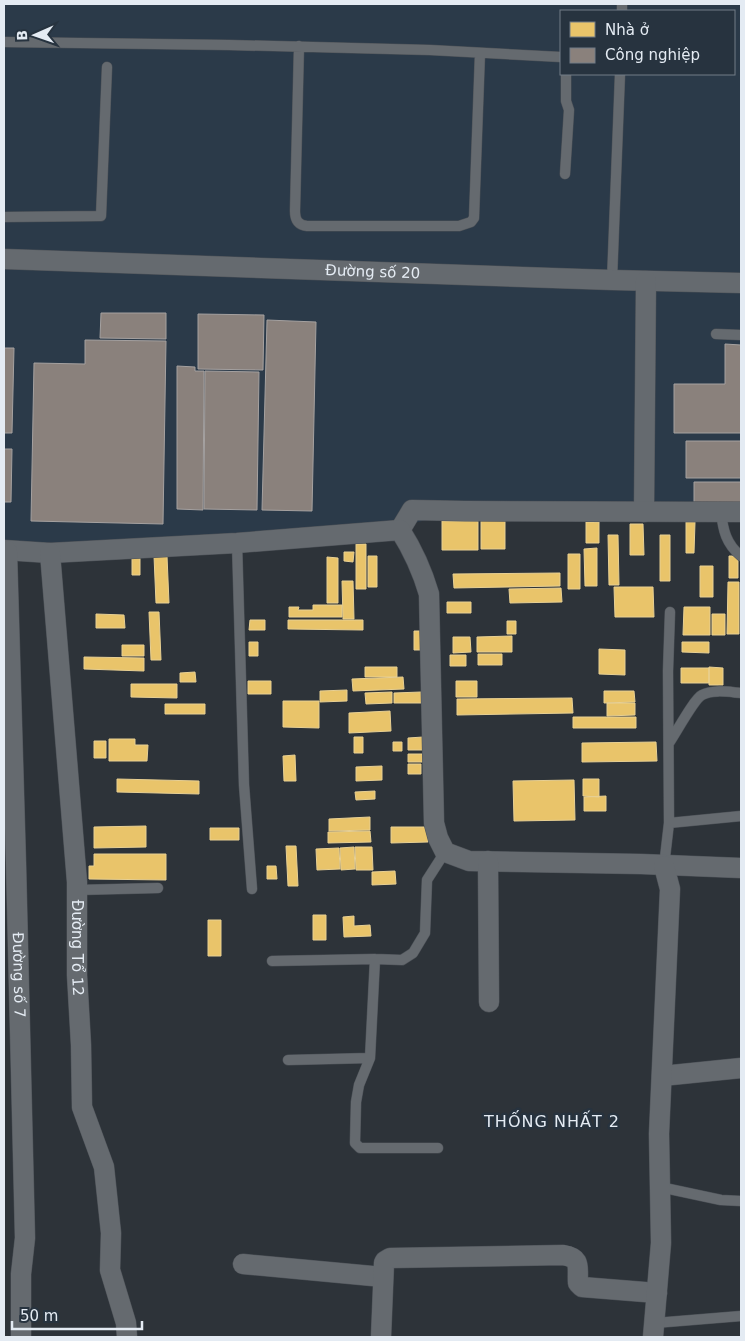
<svg xmlns="http://www.w3.org/2000/svg" width="745" height="1341" font-family="'DejaVu Sans',sans-serif">
	<style>
		.built { fill: #2b3a49; fill-rule: evenodd }
		.homes { fill: #e9c46a; stroke: #e8d093 }
		.industry { fill: #8a817c; stroke: #a5a1a0 }
		.lines { fill: none; stroke-linecap: round; stroke-linejoin: round }
		.lane-casing { stroke: #4c5157; stroke-width: 11 }
		.street-casing { stroke: #4c5157; stroke-width: 21 }
		.lane { stroke: #656a6f; stroke-width: 10 }
		.street { stroke: #656a6f; stroke-width: 20 }
		.labels { text-anchor: middle; stroke-width: 5; stroke-linejoin: round; paint-order: stroke }
		.street-label { font-size: 15px; fill: #e4ebf3; stroke: #27333f }
		.neighbourhood-label { font-size: 16px; letter-spacing: 1px; fill: #e4ebf3; stroke: #27333f }
	</style>
	<rect width="100%" height="100%" fill="#2d3339"/>
	<path class="built" d="M4 4H741V509L451 514 316 547 11 544 4 542ZM561 11H734V74H561Z"/>
	<path class="homes" d="M481 514H505V549H481Z
		M442 521H478V550H442Z
		M586 522H599V543H586Z
		M686 522H695L694 553H686Z
		M630 524H643L644 555H630Z
		M608 535H618L619 585H609Z
		M660 535H670V581H660Z
		M356 544H366V589H356Z
		M597 548V586H585L584 549Z
		M344 552H354L353 562 344 561Z
		M132 553H140V575H132Z
		M568 554H580V589H568Z
		M154 556H167L169 603H156Z
		M368 556H377V587H368Z
		M729 556H738V578H729Z
		M327 557 338 558V603H327Z
		M700 566H713V597H700Z
		M560 573V586L454 588 453 574Z
		M342 581H353L354 619H343Z
		M728 582H739V634H727Z
		M614 587H653L654 617H615Z
		M561 588 562 602 510 603 509 589Z
		M447 602H471V613H447Z
		M313 605H342V617H289V607H299L298 610H313Z
		M684 607H710V635H683Z
		M149 612H159L161 660H151Z
		M96 614 124 615 125 628H96Z
		M712 614H725V635H712Z
		M250 620H265V630H249Z
		M288 620H363V630L288 629Z
		M507 621H516V634H507Z
		M414 631H425V650H414Z
		M512 636V652H477V637Z
		M453 637H470L471 652 453 653Z
		M249 642H258V656H249Z
		M682 642H709V653L682 652Z
		M122 645H144V656H122Z
		M599 649 625 650V675L599 674Z
		M478 654H502V665H478Z
		M450 655H466V666H450Z
		M84 657 144 658V671L84 669Z
		M365 667H397V677H365Z
		M709 667 723 668V685H709Z
		M681 668H709V683H681Z
		M195 672 196 682H180V673Z
		M403 677 404 689 353 691 352 679Z
		M248 681H271V694H248Z
		M456 681H477V697H456Z
		M131 684H177V698L131 697Z
		M347 690V701L320 702V691Z
		M604 691H634L635 702 604 703Z
		M392 692V703L366 704 365 693Z
		M421 692 422 703H394V693Z
		M572 698 573 713 457 715V699Z
		M283 701H319V728L283 727Z
		M607 703H635V715L607 716Z
		M165 704H205V714H165Z
		M390 711 391 731 349 733V713Z
		M573 717H636V728H573Z
		M354 737H363V753H354Z
		M423 737V750H408V738Z
		M109 739H135V745H148L147 761H109Z
		M94 741H106V758H94Z
		M393 742H402V751H393Z
		M656 742 657 761 582 762V743Z
		M408 754H423V762H408Z
		M295 755 296 781H284L283 756Z
		M408 764H421V774H408Z
		M382 766V780L356 781V767Z
		M117 779 199 781V794L117 792Z
		M583 779H599V797L583 796Z
		M574 780 575 820 514 821 513 781Z
		M375 791V799L356 800 355 792Z
		M606 796V811H584V797Z
		M370 817V830L329 831V819Z
		M146 826V847L94 848V827Z
		M391 827H428V842L391 843Z
		M210 828H239V840H210Z
		M370 831 371 842 328 843V832Z
		M286 846H296L298 886H288Z
		M354 847 355 869 341 870 340 848Z
		M355 847H372L373 870H356Z
		M339 848 340 869 317 870 316 849Z
		M94 854H166V880L89 879V866H94Z
		M267 866H276L277 879H267Z
		M395 871 396 884 372 885V872Z
		M313 915H326V940H313Z
		M354 916V926L370 925 371 936 344 937 343 917Z
		M208 920H221V956H208Z"/>
	<path class="industry" d="M101 313H166V339L100 338Z
		M198 314 264 315 263 370 198 369Z
		M267 320 316 322 312 511 262 510Z
		M85 340 166 341 163 524 31 521 34 363 85 364Z
		M725 344 741 345V433H674V384H725Z
		M4 348H14L12 433H4Z
		M177 366 195 367V371H204L203 510 177 509Z
		M205 371 259 372 257 510 204 509Z
		M686 441H741V478H686Z
		M4 449H12L11 502H4Z
		M694 482H741V506H694Z"/>
	<g class="lines">
		<defs>
			<path id="lane" d="M622 11V4
				M4 42 229 45 430 50 561 57
				M299 46 295 211C295 220 298 225 307 226H459L471 222 474 218 480 53
				M565 174 569 110 566 101V74
				M4 217 101 216 107 67
				M612 280 620 74
				M716 334 741 335
				M721 512C723 530 726 544 741 556
				M237 543 244 785 252 889
				M669 743C676 733 694 699 702 695 713 689 729 692 741 693
				M669 823 741 816
				M664 866 669 823 668 671 670 612
				M77 890 158 888
				M375 959 370 1058 359 1085 356 1102 355 1143 360 1148H438
				M272 961 375 959 402 960 413 953 425 933 427 880 445 852
				M288 1060 370 1058
				M660 1187 721 1200 741 1201
				M655 1323 741 1316"/>
			<g id="street">
				<path id="s1" d="M4 259 612 280 741 283"/>
				<path d="M644 512 646 281"/>
				<path d="M400 530 412 510 465 511 741 512"/>
				<path d="M4 550 50 553 237 543 400 530C414 552 422 570 429 594L434 823 438 838 445 852 469 861 641 864 741 868"/>
				<path id="s2" d="M7 551 16 863 25 1238 21 1274V1337"/>
				<path id="s3" d="M50 553 77 882V975L81 1045 82 1107 104 1167 111 1233 110 1270 126 1323 127 1337"/>
				<path d="M488 861 489 1002"/>
				<path d="M662 1076 741 1068"/>
				<path d="M243 1264 383 1277"/>
				<path d="M381 1337 384 1263 385 1261 390 1258 563 1255C582 1258 577 1267 578 1283L582 1287 657 1293"/>
				<path d="M653 1337 661 1243 659 1134 670 889 664 866"/>
			</g>
		</defs>
		<use href="#lane" class="lane-casing"/>
		<use href="#street" class="street-casing"/>
		<use href="#lane" class="lane"/>
		<use href="#street" class="street"/>
	</g>
	<g class="labels">
		<g class="street-label">
			<text dy="5" stroke="none"><textPath href="#s1" startOffset="369">Đường số 20</textPath></text>
			<text dy="5" stroke="none"><textPath href="#s3" startOffset="396">Đường Tổ 12</textPath></text>
			<text dy="5" stroke="none"><textPath href="#s2" startOffset="424">Đường số 7</textPath></text>
		</g>
		<g class="neighbourhood-label">
			<text x="552" y="1127">THỐNG NHẤT 2</text>
		</g>
	</g>
	<rect width="745" height="1341" fill="none" stroke="#e4ebf3" stroke-width="10"/>
	<rect x="560" y="10" width="175" height="65" fill="#27333f" stroke="#737d87"/>
	<rect x="570" y="22" width="25" height="15" fill="#e9c46a" stroke="#737d87"/>
	<text x="605" y="35" font-size="15" fill="#e4ebf3">Nhà ở</text>
	<rect x="570" y="48" width="25" height="15" fill="#8a817c" stroke="#737d87"/>
	<text x="605" y="60" font-size="15" fill="#e4ebf3">Công nghiệp</text>
	<g transform="translate(35 35) rotate(268)" stroke="#27333f" stroke-width="4" paint-order="stroke">
	<path d="M0-4L9 19L0 12L-9 19Z" fill="#e4ebf3"/>
	<text y="-8" font-size="14" font-weight="bold" text-anchor="middle" fill="#e4ebf3">B</text>
	</g>
	<path d="M12 1321v8h130v-8" fill="none" stroke="#e4ebf3" stroke-width="2.5"/>
	<text x="20" y="1321" font-size="15" fill="#e4ebf3" stroke="#27333f" stroke-width="4" paint-order="stroke">50 m</text>
</svg>
